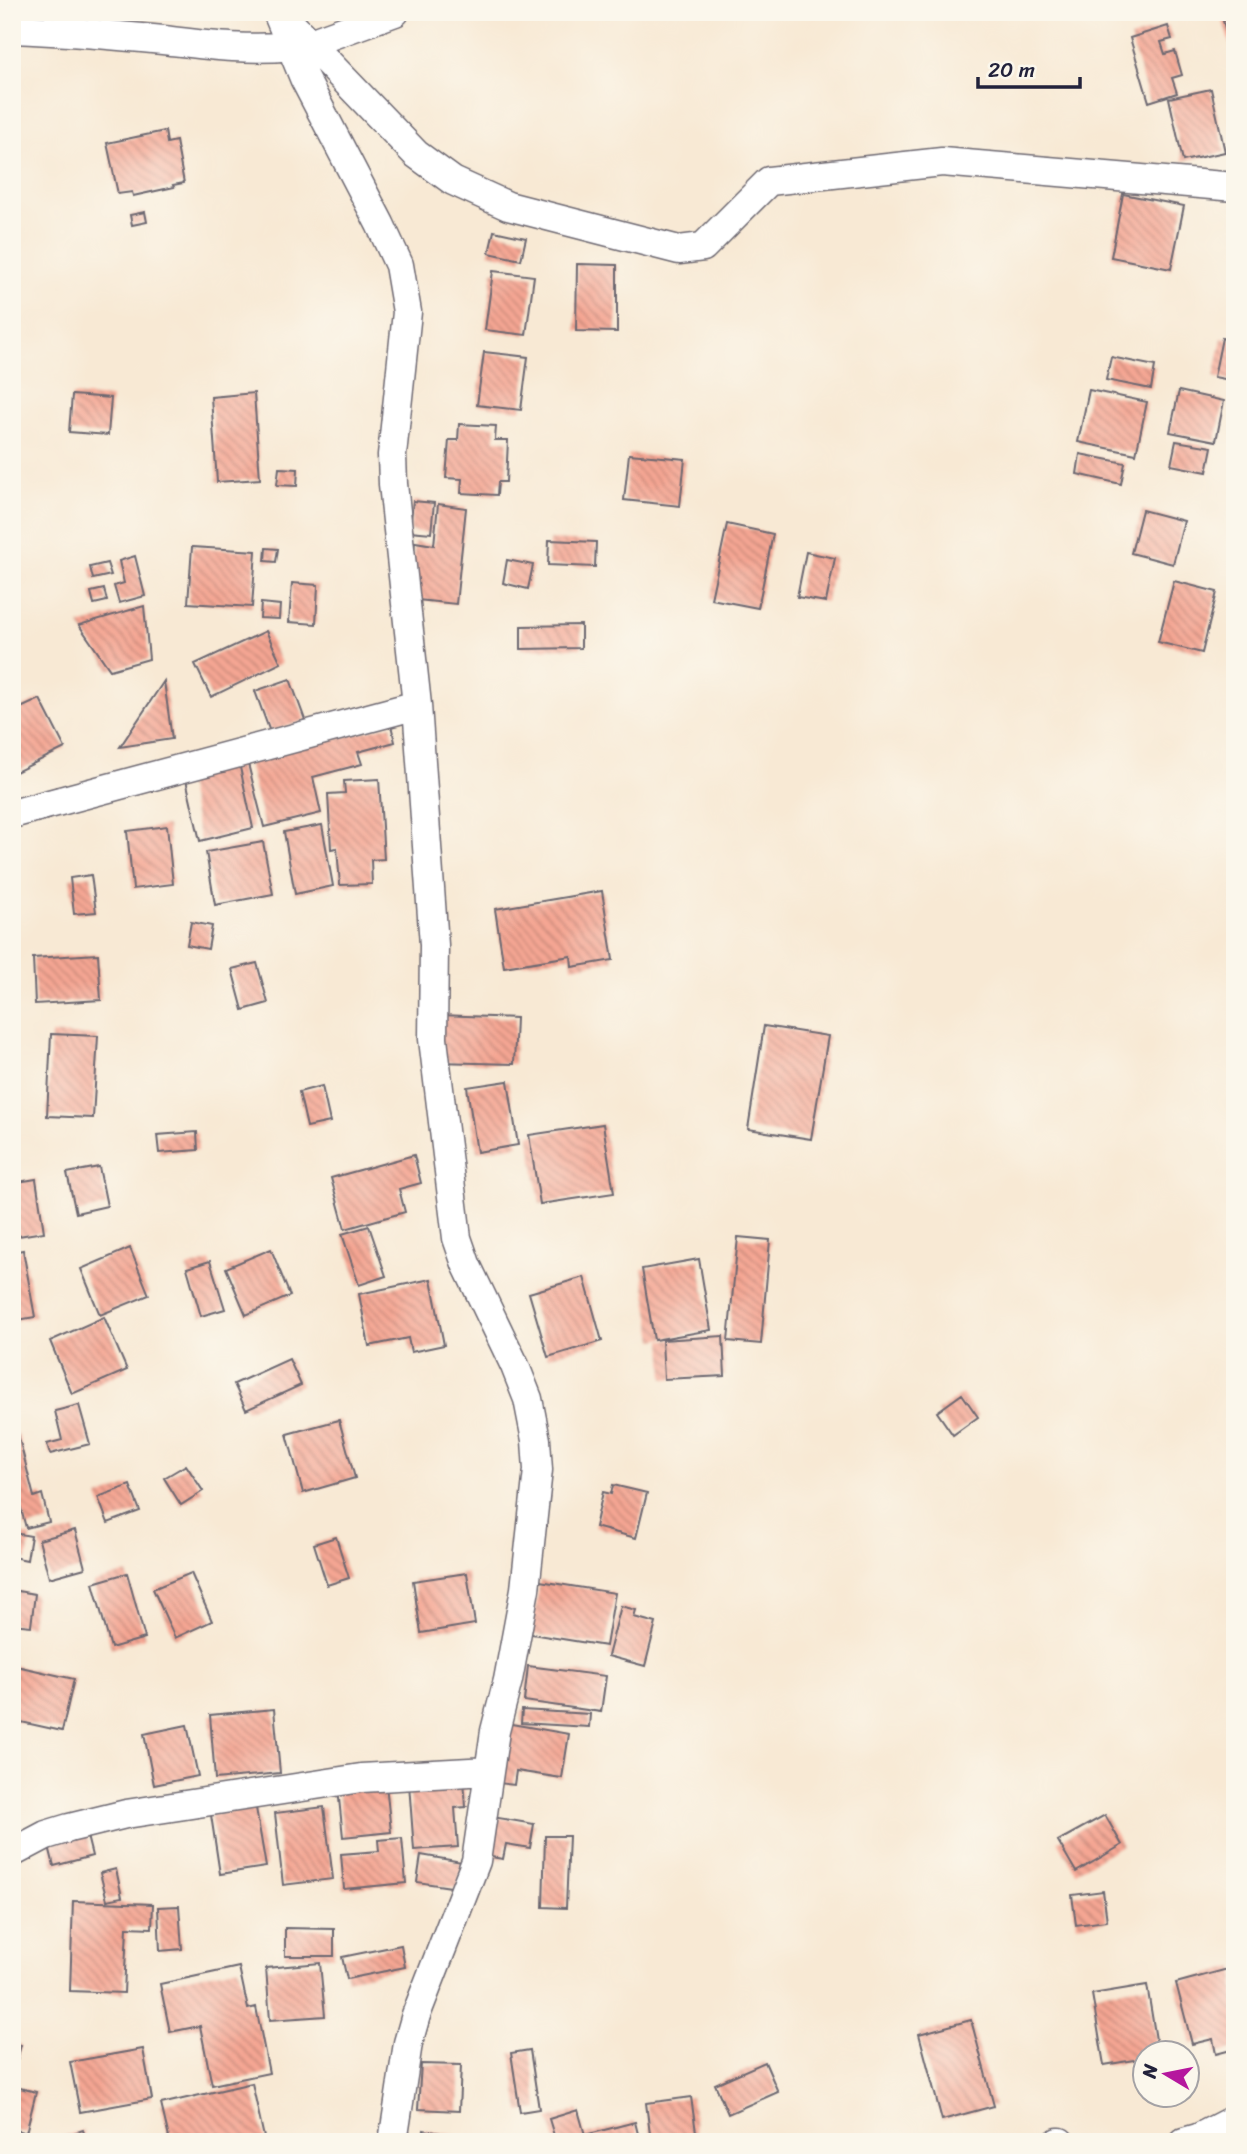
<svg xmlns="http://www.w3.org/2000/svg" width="1247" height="2154" font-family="Sriracha,sans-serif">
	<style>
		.building { fill: url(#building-back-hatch) }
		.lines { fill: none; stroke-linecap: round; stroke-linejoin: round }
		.street-casing { stroke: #6d6871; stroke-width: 31 }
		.street { stroke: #fff; stroke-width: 28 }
	</style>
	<defs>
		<pattern id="building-back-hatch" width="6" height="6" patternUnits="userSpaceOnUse" patternTransform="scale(1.75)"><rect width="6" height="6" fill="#f5a693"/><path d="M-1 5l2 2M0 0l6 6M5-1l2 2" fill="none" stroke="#c68779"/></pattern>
	</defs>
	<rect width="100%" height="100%" fill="#fbf7ec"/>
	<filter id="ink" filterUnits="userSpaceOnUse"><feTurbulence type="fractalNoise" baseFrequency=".0143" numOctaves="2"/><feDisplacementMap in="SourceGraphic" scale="14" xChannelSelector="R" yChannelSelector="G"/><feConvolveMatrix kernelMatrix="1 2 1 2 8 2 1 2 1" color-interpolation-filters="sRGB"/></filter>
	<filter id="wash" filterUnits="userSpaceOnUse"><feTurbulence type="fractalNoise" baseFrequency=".00686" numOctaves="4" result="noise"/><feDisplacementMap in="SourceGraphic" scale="28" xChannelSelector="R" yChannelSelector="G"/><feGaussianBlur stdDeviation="1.57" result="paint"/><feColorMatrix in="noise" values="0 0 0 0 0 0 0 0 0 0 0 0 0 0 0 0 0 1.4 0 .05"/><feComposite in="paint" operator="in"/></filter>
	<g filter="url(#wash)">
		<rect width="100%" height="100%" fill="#f8e9d4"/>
		<g id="blocks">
			<path class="building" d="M1235 17V59H1234L1223 21Z
				M1168 26 1172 39 1161 42 1165 54 1175 51 1182 75 1172 78 1177 93 1149 102 1130 38Z
				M1211 89 1225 152 1183 161 1169 98Z
				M165 131 167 143 176 141 184 183 173 185 174 187 133 196 132 192 118 194 107 143Z
				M1123 194 1184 206 1171 269 1111 257Z
				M145 212 147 222 132 225 130 215Z
				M494 231 526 238 521 260 489 253Z
				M577 264 617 265V332L576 331Z
				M493 271 534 276 526 335 485 330Z
				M1222 338 1235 341V381L1214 377Z
				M484 352 528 357 521 410 477 405Z
				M1111 357 1155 366 1151 389 1106 380Z
				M1089 390 1147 402 1136 454 1078 442Z
				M1179 391 1224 401 1216 441 1170 432Z
				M254 393 260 479 217 482 211 397Z
				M72 395 111 398 108 435 69 432Z
				M459 424 496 426 495 440H508L506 482H498L497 495 461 493 462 479 446 478 449 440H458Z
				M1176 441 1212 447 1207 472 1171 465Z
				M629 454 685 459 680 506 624 500Z
				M1080 454 1125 463 1121 484 1077 474Z
				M279 468 298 469 297 486 277 485Z
				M413 501 434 503 431 533 410 531Z
				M438 504 466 508 456 604 408 599 415 542 434 545Z
				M1142 510 1184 521 1173 564 1131 553Z
				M727 524 773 534 758 608 711 599Z
				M549 540 596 542 595 567 548 565Z
				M192 547 256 551 252 607 188 603Z
				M266 548 278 549 276 562 265 561Z
				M806 552 835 558 826 602 797 597Z
				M135 556 145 596 119 603 114 586 124 583 119 561Z
				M507 560 533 565 528 589 503 583Z
				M107 563 111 575 93 579 90 567Z
				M1174 581 1217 592 1202 653 1158 642Z
				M292 583 318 585 316 624 289 622Z
				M104 589 107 601 94 604 91 592Z
				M261 603 280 605 279 619 260 618Z
				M144 606 149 659 110 670 79 625Z
				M581 625V648L521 649V626Z
				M266 631 281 663 211 697 195 664Z
				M290 679 305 720 270 732 255 691Z
				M164 681 172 739 120 747Z
				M40 699 65 748 16 772 12 764V712Z
				M391 725 395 742 358 752 362 764 313 777 321 813 264 827 247 760Z
				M238 758 253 828 200 841 184 771Z
				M379 779 384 859 371 860 372 884 340 885 337 848 331 849 328 794 345 793 344 781Z
				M322 825 333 886 295 894 284 832Z
				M167 826 173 884 133 889 127 831Z
				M263 842 273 894 215 905 206 852Z
				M91 875 96 912 74 914 70 878Z
				M602 891 613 960 572 967 571 956 504 967 495 909Z
				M191 922 212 926 208 949 187 945Z
				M98 954 101 1000 35 1004 33 958Z
				M257 963 268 1003 243 1010 232 969Z
				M440 1015 516 1018 514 1064 438 1062Z
				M764 1026 828 1036 811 1139 748 1129Z
				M51 1034 98 1036 93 1118 47 1116Z
				M508 1081 518 1145 477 1152 467 1087Z
				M322 1086 330 1122 307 1127 299 1092Z
				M603 1124 614 1193 540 1204 529 1135Z
				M197 1132 198 1150 159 1153 157 1135Z
				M414 1155 421 1183 399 1189 405 1212 345 1229 331 1178Z
				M99 1167 107 1206 76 1213 67 1173Z
				M36 1179 44 1232 12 1237V1183Z
				M369 1226 386 1276 359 1285 342 1234Z
				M738 1237 770 1240 761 1344 728 1341Z
				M130 1248 149 1295 100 1315 81 1269Z
				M271 1249 290 1296 246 1315 226 1268Z
				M23 1250 35 1317 12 1321V1252Z
				M699 1259 711 1330 654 1340 642 1269Z
				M210 1261 225 1309 201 1316 187 1268Z
				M584 1277 602 1341 548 1357 529 1293Z
				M431 1279 444 1345 411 1352 408 1338 369 1346 359 1294Z
				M104 1317 127 1370 72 1394 50 1341Z
				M723 1336 725 1376 664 1379 662 1340Z
				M289 1359 301 1385 246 1410 234 1384Z
				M962 1394 978 1417 953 1435 937 1412Z
				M79 1405 90 1444 50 1454 47 1444 62 1440 55 1411Z
				M339 1420 355 1478 303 1493 287 1434Z
				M18 1434 34 1497 42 1494 49 1522 26 1528 12 1474V1435Z
				M186 1465 203 1491 181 1505 164 1478Z
				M130 1485 140 1511 108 1523 98 1497Z
				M613 1485 647 1493 636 1538 595 1527 603 1492 611 1494Z
				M75 1530 85 1568 49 1578 39 1540Z
				M14 1533 31 1536 27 1560 12 1557Z
				M336 1537 349 1578 327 1585 314 1544Z
				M127 1573 145 1638 111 1648 93 1583Z
				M191 1573 212 1621 175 1638 153 1589Z
				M467 1573 475 1624 421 1633 413 1581Z
				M540 1581 615 1593 606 1646 531 1634Z
				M12 1590 35 1594 31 1626 12 1624Z
				M621 1606 636 1610 634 1617 656 1623 645 1666 608 1656Z
				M12 1665 74 1679 62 1731 12 1720Z
				M528 1666 606 1676 601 1712 524 1701Z
				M274 1709 280 1773 215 1779 210 1715Z
				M522 1710 590 1714 589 1727 521 1723Z
				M500 1722 569 1734 562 1778 516 1771 514 1785 491 1782Z
				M187 1725 198 1776 154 1785 144 1734Z
				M464 1780 466 1807 455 1808 458 1847 414 1850 409 1784Z
				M386 1784 391 1832 343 1837 338 1789Z
				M324 1807 333 1879 283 1885 275 1813Z
				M256 1808 266 1867 220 1874 211 1815Z
				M1105 1815 1122 1845 1076 1872 1058 1841Z
				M492 1817 534 1824 530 1848 506 1844 503 1859 485 1856Z
				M86 1832 92 1856 54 1866 48 1842Z
				M545 1836H569L566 1908 543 1907Z
				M402 1838 406 1883 344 1889 341 1854 379 1851 378 1840Z
				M421 1855 462 1862 458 1888 417 1882Z
				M116 1869 122 1897 107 1900 100 1873Z
				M1103 1891 1107 1921 1076 1925 1072 1895Z
				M73 1901 153 1904 152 1928 127 1927 124 1993 70 1991Z
				M179 1906 182 1949 160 1951 158 1907Z
				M285 1928 334 1929V1956H285Z
				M401 1945 405 1967 347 1979 342 1957Z
				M320 1963 325 2016 270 2020 266 1968Z
				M239 1967 248 2009 256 2007 269 2073 212 2085 200 2026 170 2032 160 1984Z
				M1235 1967V2049L1216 2054 1213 2039 1192 2044 1176 1983Z
				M1147 1985 1158 2052H1146V2058L1104 2065 1092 1994Z
				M971 2020 994 2106 942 2120 919 2034Z
				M12 2043 21 2045 13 2075H12Z
				M143 2049 152 2099 80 2112 70 2062Z
				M530 2050 539 2109 520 2112 511 2053Z
				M765 2062 778 2092 728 2114 715 2084Z
				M421 2064 461 2065 459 2111 418 2109Z
				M252 2083 265 2142H170L161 2104Z
				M12 2086 36 2092 26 2133 12 2129Z
				M691 2097 697 2139 651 2142 646 2103Z
				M578 2110 585 2135 635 2122 640 2142H556L549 2119Z
				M83 2130 87 2142H50V2141Z
				M424 2130 482 2140V2142H422Z"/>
		</g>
	</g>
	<g filter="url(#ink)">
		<use href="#blocks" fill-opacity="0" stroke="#6d6871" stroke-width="2"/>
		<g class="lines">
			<defs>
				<path id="street" d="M277 12 304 78 380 224 399 265 407 312 392 455 393 484 417 705 434 945 433 1039 457 1238 466 1264 515 1366 528 1399 536 1440 538 1470 525 1589 508 1680 495 1731 476 1861 416 2015 408 2043 393 2142
					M287 20 416 154 453 181 508 206 679 250 703 247 769 181 942 162 1235 187
					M12 29C63 31 113 35 163 40 206 45 248 51 292 46
					M310 43 395 12
					M12 814 417 705
					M12 1853 46 1835 69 1828 126 1814 361 1778 488 1771
					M1058 2142H1060
					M1184 2142 1198 2138 1235 2119"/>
			</defs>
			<use href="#street" class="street-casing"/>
			<use href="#street" class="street"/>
		</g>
	</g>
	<rect width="1247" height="2154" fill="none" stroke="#fbf7ec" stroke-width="42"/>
	<g transform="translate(1166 2074) rotate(280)"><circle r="33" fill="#fbf7ec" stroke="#a4a2a5" stroke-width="2"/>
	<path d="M0-5L12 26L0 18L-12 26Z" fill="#b5179e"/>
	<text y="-10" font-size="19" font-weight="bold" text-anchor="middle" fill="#22223b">N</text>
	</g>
	<path d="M978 77v10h102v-10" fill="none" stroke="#22223b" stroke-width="3.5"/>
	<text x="988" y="77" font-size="21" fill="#22223b" stroke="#fbf7ec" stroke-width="5" paint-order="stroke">20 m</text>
</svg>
